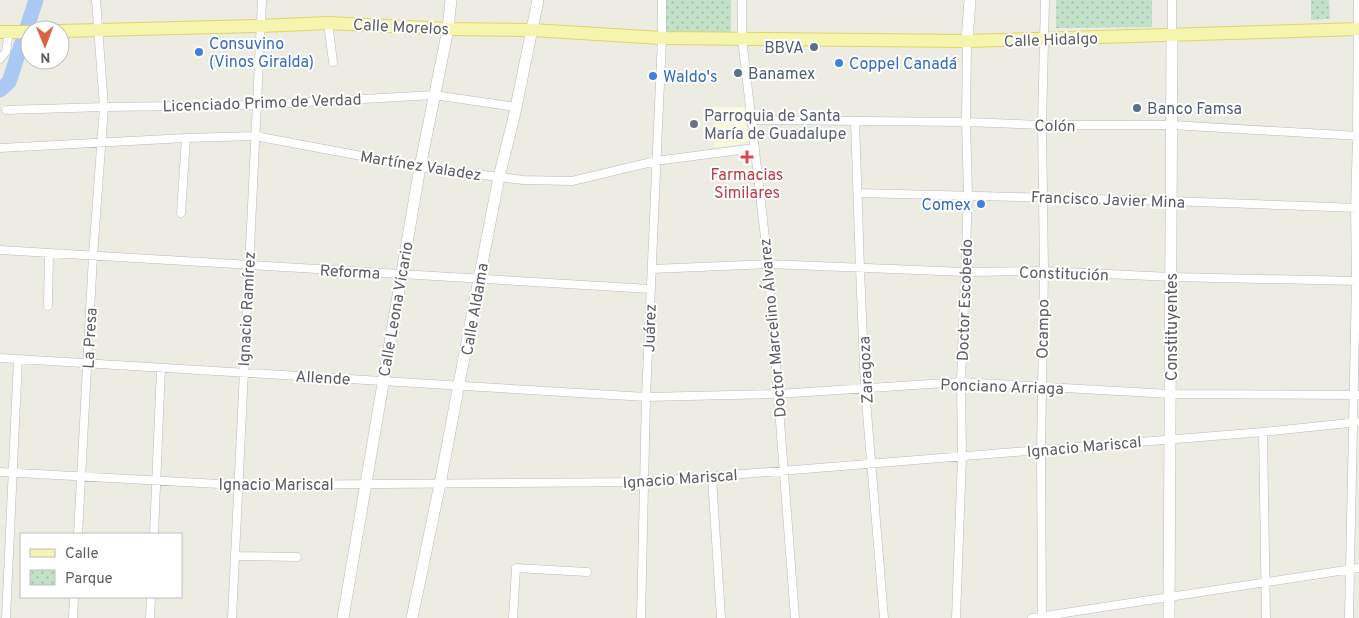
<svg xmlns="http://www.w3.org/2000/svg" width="1359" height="618" font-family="Overpass,sans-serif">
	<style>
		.commercial { fill: #f9f8db }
		.park { fill: url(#park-dots) }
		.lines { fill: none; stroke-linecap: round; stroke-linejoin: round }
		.river { stroke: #abc8f5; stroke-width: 15 }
		.street-casing { stroke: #b8b9be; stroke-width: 9 }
		.secondary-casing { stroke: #b9bac0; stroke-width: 12 }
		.primary-casing { stroke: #e1d368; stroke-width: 14 }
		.street { stroke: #fff; stroke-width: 8 }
		.secondary { stroke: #fff; stroke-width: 11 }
		.primary { stroke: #f5f5af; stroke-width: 12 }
		.service-dot { fill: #5c6f8a; stroke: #fff; stroke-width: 2 }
		.shop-dot { fill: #3f7fe0; stroke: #fff; stroke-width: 2 }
		.worship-dot { fill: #6b7280; stroke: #fff; stroke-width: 2 }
		.health-dot { fill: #e0444e; stroke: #fff; stroke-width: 2 }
		.labels { text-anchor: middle; stroke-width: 4; stroke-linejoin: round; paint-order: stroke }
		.street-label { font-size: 16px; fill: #5b5d62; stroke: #fff }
		.shop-label { font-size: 16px; fill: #366cbe; stroke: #fff; text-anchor: start }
		.service-label { font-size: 16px; fill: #4e5e75; stroke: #fff; text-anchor: start }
		.worship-label { font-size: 16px; fill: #5b616d; stroke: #fff; text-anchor: start }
		.health-label { font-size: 16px; fill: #be3a42; stroke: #fff }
	</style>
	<defs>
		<pattern id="park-dots" width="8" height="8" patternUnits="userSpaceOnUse" patternTransform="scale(1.25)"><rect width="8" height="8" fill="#c2e1c8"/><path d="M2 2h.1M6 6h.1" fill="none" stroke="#a1baa6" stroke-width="1.8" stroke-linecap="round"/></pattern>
	</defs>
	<rect width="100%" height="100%" fill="#ecece3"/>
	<path class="commercial" d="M713 107H745L748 143 714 148Z"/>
	<path class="park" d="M661 0H731V34L661 33Z
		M1056 0H1152V27L1056 28Z
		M1311 0H1329L1330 19 1311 20Z"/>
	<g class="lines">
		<path class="river" d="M0 90 9 82 36 0"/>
		<defs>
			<path id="street" d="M742 0V38L768 264 795 618
				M1172 0V35
				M328 23 333 62
				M0 59 6 52 9 31
				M6 110 104 107 256 105 434 95 516 107
				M751 120 966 122 1042 125H1172L1359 136
				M855 121 860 268 865 388 884 618
				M0 148 186 138 255 136 420 167 523 180 572 181 656 161 755 148
				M858 193 1171 201 1358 208
				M181 213 186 138
				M0 250 651 289
				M652 269 768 264 965 272 1044 271 1171 277 1359 281
				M48 306 49 253
				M0 358 646 397 777 394 961 382 1170 394 1359 395
				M1263 432 1266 618
				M0 472 238 485 644 482 1263 432 1359 422
				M712 477 721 618
				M78 534 93 256 104 107 96 0
				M154 534 161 368
				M235 556 297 557
				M6 618 18 359
				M73 618 74 597
				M150 618 151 597
				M232 618 262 0
				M513 618 516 568 587 572
				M641 618 646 397 662 38V0
				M956 618 962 457 961 382 968 195 966 122 967 41
				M1032 618 1359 568
				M1042 618 1041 450 1044 271 1042 125 1045 0
				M1349 618 1356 281 1355 208 1357 136 1358 0"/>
			<path id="secondary" d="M967 41 970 0
				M343 618 420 167 448 29 451 0
				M412 618 440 484 479 279 499 177 514 117 538 0
				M1169 618 1172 35"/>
			<path id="primary" d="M60 31 260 26 328 23 448 29 532 30 662 38 967 41 1359 29
				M0 32H30"/>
		</defs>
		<use href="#street" class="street-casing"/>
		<use href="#secondary" class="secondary-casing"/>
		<use href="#primary" class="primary-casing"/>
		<use href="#street" class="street"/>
		<use href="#secondary" class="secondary"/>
		<use href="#primary" class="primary"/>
	</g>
	<g class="service-dot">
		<circle cx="814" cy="47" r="5"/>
		<circle cx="738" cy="73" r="5"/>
		<circle cx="1137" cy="108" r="5"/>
	</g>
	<g class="shop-dot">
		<circle cx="199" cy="52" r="5"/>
		<circle cx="839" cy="63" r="5"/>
		<circle cx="653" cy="76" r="5"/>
		<circle cx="981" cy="204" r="5"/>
	</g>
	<circle class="worship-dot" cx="694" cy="124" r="5"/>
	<path class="health-dot" d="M744.5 149.5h5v5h5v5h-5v5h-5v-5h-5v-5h5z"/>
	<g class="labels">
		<g class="street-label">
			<text transform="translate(401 26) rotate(3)" y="6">Calle Morelos</text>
			<text transform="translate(1051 39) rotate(-2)" y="6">Calle Hidalgo</text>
			<text transform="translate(262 102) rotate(-2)" y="6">Licenciado Primo de Verdad</text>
			<text transform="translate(1055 125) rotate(1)" y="6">Colón</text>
			<text transform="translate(421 165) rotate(9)" y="6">Martínez Valadez</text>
			<text transform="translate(1108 199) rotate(2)" y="6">Francisco Javier Mina</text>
			<text transform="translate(350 271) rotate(3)" y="6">Reforma</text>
			<text transform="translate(1064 273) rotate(2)" y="6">Constitución</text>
			<text transform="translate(964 300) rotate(-88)" y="6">Doctor Escobedo</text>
			<text transform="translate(246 309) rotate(-87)" y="6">Ignacio Ramírez</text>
			<text transform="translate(395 309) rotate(-80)" y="6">Calle Leona Vicario</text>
			<text transform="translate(474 309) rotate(-80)" y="6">Calle Aldama</text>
			<text transform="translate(1171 327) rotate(-90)" y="6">Constituyentes</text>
			<text transform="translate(649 328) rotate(-88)" y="6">Juárez</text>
			<text transform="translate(772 328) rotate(-95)" y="6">Doctor Marcelino Álvarez</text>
			<text transform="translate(1042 329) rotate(-89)" y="6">Ocampo</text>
			<text transform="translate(89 338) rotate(-87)" y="6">La Presa</text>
			<text transform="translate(865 370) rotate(-93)" y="6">Zaragoza</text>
			<text transform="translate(323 377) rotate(3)" y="6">Allende</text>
			<text transform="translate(1002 386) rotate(2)" y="6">Ponciano Arriaga</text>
			<text transform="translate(1084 446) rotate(-5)" y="6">Ignacio Mariscal</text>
			<text transform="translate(680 478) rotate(-4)" y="6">Ignacio Mariscal</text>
			<text x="276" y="490">Ignacio Mariscal</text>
		</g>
		<g class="shop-label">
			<text x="209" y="49">Consuvino<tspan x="209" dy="18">(Vinos Giralda)</tspan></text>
			<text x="849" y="69">Coppel Canadá</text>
			<text x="663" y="82">Waldo's</text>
			<text x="971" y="210" text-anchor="end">Comex</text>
		</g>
		<g class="service-label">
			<text x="804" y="53" text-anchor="end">BBVA</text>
			<text x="748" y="79">Banamex</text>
			<text x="1147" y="114">Banco Famsa</text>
		</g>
		<g class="worship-label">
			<text x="704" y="121">Parroquia de Santa<tspan x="704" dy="18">María de Guadalupe</tspan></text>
		</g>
		<g class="health-label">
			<text x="747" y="180">Farmacias<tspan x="747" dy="18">Similares</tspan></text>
		</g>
	</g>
	<rect x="20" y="533" width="162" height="65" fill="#ffffff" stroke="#bdbec0"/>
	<rect x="30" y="549" width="25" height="8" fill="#f5f5af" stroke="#bdbec0"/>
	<text x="65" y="558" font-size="15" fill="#5b5d62">Calle</text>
	<rect x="30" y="570" width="25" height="15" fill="url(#park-dots)" stroke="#bdbec0"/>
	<text x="65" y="583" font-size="15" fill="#5b5d62">Parque</text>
	<g transform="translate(45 45) rotate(179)"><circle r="24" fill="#ffffff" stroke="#bdbec0"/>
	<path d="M0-4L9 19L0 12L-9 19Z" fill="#d56641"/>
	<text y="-8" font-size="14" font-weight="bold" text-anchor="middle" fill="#5b5d62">N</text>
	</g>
</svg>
